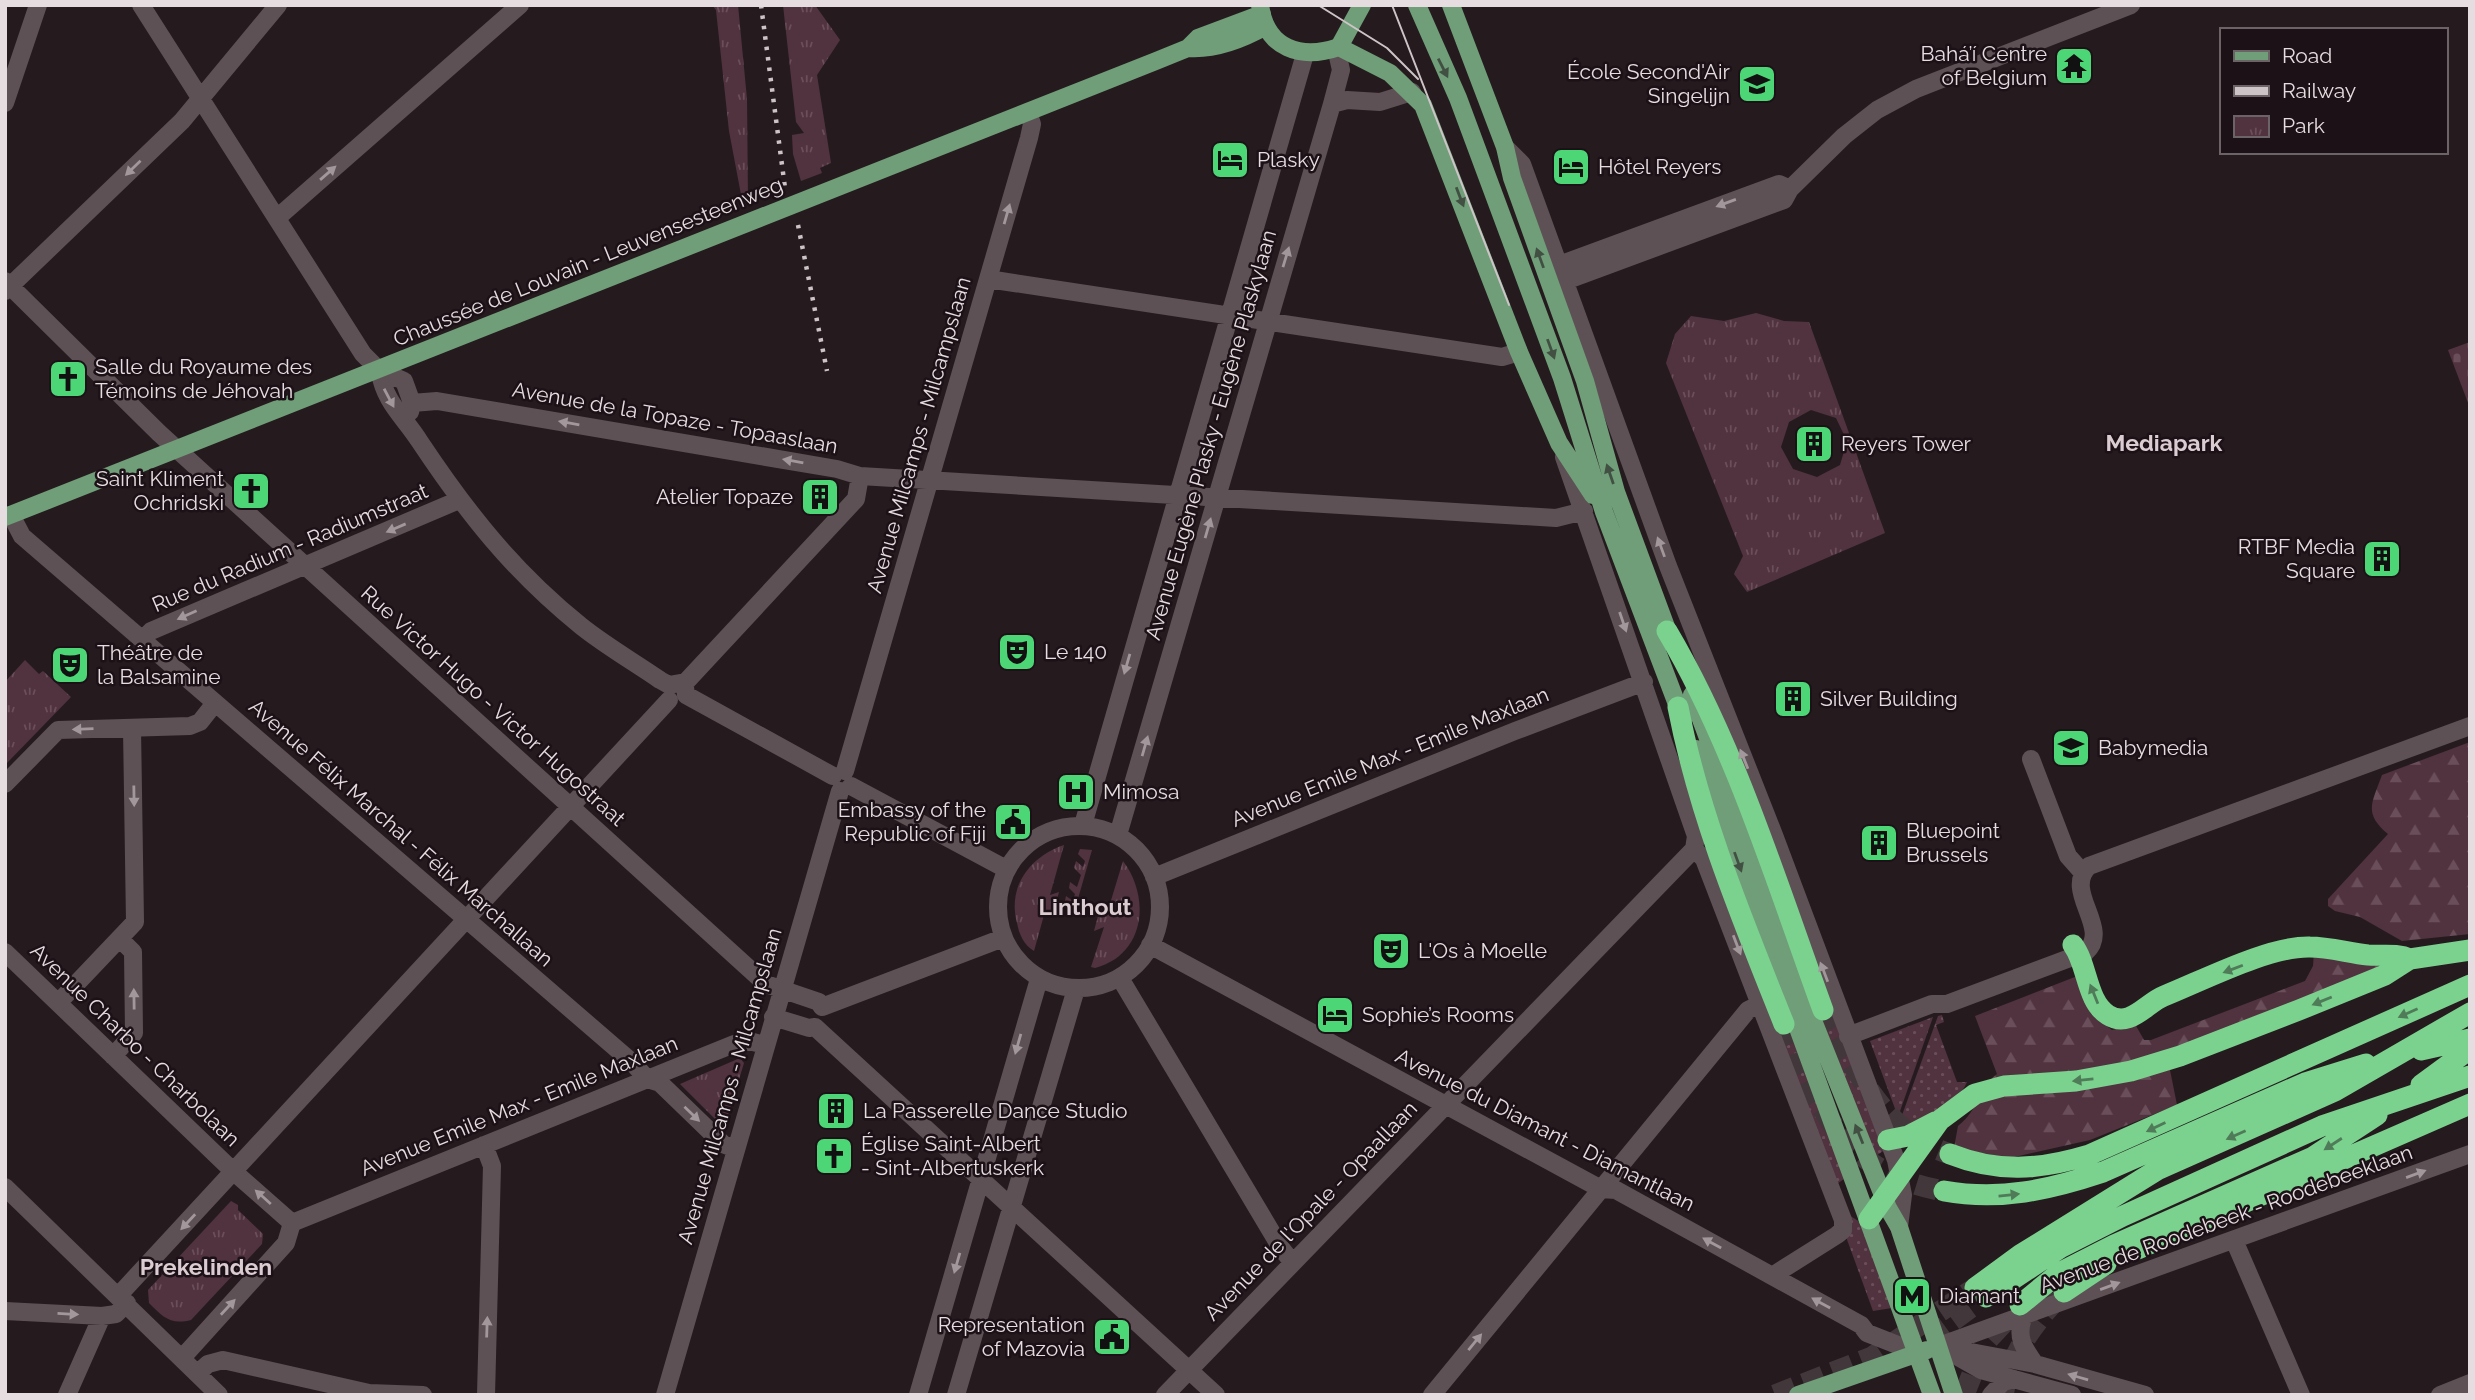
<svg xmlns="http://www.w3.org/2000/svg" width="2475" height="1400" font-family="Raleway,sans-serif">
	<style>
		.grass { fill: url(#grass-dots) }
		.forest { fill: url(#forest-firs) }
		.cemetery { fill: url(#cemetery-stones) }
		.park { fill: url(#park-tufts); fill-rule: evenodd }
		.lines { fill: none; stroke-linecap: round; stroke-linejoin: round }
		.highway-tunnel { stroke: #42383c; stroke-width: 21; stroke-dasharray: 21 10; stroke-linecap: butt }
		.minor { stroke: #5e5156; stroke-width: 18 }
		.major { stroke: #6f9e78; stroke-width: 18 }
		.highway { stroke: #7ad28e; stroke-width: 21 }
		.tram { stroke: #cdc4c7; stroke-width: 2 }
		.rail { stroke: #cdc4c7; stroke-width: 4.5; stroke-dasharray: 3.5 7; stroke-linecap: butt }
		.oneway { fill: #415042 }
		.oneway2 { fill: #a2979b }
		.oneway3 { fill: #507b58 }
		.labels { text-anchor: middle; stroke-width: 5; stroke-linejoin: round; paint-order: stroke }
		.poi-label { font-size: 21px; fill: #e5dde0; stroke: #1c1116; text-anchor: start }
		.street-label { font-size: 21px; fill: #e5dde0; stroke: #1c1116 }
		.neighbourhood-label { font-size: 23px; font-weight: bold; fill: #dbccd2; stroke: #1c1116 }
	</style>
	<defs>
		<pattern id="grass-dots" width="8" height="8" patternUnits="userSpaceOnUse" patternTransform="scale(1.75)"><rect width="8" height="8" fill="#51323f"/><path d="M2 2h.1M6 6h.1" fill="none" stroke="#6a4f5a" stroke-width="1.8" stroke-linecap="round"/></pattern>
		<pattern id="forest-firs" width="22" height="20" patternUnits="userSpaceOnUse" patternTransform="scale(1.75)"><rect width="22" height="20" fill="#51323f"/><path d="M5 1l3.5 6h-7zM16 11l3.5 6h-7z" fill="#6a4f5a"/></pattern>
		<pattern id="cemetery-stones" width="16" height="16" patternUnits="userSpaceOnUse" patternTransform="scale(1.75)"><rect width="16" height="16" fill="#51323f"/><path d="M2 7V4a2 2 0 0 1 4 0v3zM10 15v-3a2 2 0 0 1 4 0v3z" fill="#6a4f5a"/></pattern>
		<pattern id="park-tufts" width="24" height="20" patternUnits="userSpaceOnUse" patternTransform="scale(1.75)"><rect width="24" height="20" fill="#51323f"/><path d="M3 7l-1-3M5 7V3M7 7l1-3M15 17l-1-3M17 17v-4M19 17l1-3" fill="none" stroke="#6a4f5a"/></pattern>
	</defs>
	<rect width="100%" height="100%" fill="#251b1f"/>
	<path class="grass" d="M1832 1006 1886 1149 1876 1156 1818 1012Z
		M1942 1015 1944 1022 1936 1025 1957 1082H1967C1958 1103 1927 1122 1906 1131L1901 1118 1938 1016Z
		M1933 1017 1899 1114H1897L1870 1041Z
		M1790 1022 1844 1179 1834 1186 1780 1046 1785 1044 1778 1026Z
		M1847 1214 1860 1222 1892 1308 1873 1311 1845 1234Z"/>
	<path class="forest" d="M2470 742V934L2402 941 2360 917 2335 911 2328 906V899L2388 834C2363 813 2372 803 2382 775Z
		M2314 952 2389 966 2168 1060 2177 1105 2090 1140 2010 1158 1954 1148 1958 1126C1980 1109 1976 1090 1997 1074L1975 1016 2080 975 2091 1014 2112 1030 2135 1024 2144 1040H2151L2305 981 2313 966Z"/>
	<path class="cemetery" d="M2470 342V408L2448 350Z"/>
	<path class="park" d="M712 5H738L747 99 748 203 743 205 729 131 716 10Z
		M783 5H815L840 40 817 75 831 163 820 168 822 173 801 181 793 154 792 135 804 133 796 122Z
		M1756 313 1784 321 1809 322 1885 533 1747 592 1734 574 1743 556 1666 363 1675 334 1691 316 1724 321ZM1811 410 1836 418 1847 441 1840 465 1817 477 1793 469 1781 447 1789 422Z
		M25 660 39 674 43 671 71 697 5 765V682Z
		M1064 845 1050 895 1059 892 1054 910 1044 915 1034 951C1024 945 1019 934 1017 923 1007 886 1031 856 1064 845Z
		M1080 849 1092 850 1075 909 1064 906 1066 896 1073 901 1075 894 1069 888 1070 882 1077 887 1081 875 1074 868 1076 861 1083 867 1085 861 1078 854Z
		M1123 861C1151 898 1145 955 1095 968L1091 967 1104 927 1094 931 1099 912 1109 907Z
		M740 1058 744 1063 724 1128 680 1084Z
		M231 1201 238 1205V1210L263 1234 262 1244 191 1320C170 1325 163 1317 149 1303L148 1290Z"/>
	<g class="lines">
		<path class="highway-tunnel" d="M1823 1010C1855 1067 1881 1132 1950 1154
			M1784 1024C1817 1109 1845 1174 1944 1191
			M1903 1357 1970 1308
			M1775 1395 1872 1357 1975 1288
			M1964 1395 1984 1344 2009 1317
			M2003 1395C2010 1356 2031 1326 2058 1298"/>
		<path class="minor" d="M141 5 363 354 379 370 404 381 412 403 410 412
			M5 103 38 5
			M1332 104 1347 100 1380 102 1412 92
			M1505 147 1522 164 1668 566 1774 835 1896 1160 1903 1195 1899 1227
			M277 218 520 5
			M1559 265 1779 184 1790 189
			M988 279 1502 357 1519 352
			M5 281 159 433 766 984 819 1002 822 1007
			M1565 281 1784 200 1790 189 1844 136 1877 110 1916 89 2131 5
			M5 291 182 121 278 5
			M379 370C386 405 402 414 420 442 468 514 513 571 581 626 606 646 634 662 660 680L669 685 680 683 685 687 686 695 833 776
			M412 403 437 401 837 469 860 476 1556 518 1584 511
			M11 515 22 536 633 1063 647 1079 660 1083 723 1144 736 1149
			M142 640 151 631 459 500
			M683 685 856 499 860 476
			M2031 759 2068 856 2083 873
			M845 771 1029 138 1032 124 1028 112
			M5 784 58 730 190 726 200 722 215 703
			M851 786 1006 869
			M1083 825 1305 54
			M998 907a81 81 0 1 1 162 0a81 81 0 1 1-162 0Z
			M1118 835 1332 104 1341 70 1336 48
			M1694 849 1704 859 1843 1220V1230L1837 1235 1772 1276
			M1154 877 1515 731 1644 682
			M1150 945 1601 1189 1616 1190 1861 1325 1867 1333 1918 1353
			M5 952 234 1172 292 1223
			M1120 978 1281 1248 1293 1263
			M58 1003 135 922 132 728
			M822 1007 1003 938
			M773 1017 809 1028 815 1027
			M815 1027 1216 1395
			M1848 1036 1932 1004H1947L2086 952C2112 928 2062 891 2089 866L2470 726
			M113 1056 134 1033 133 952 120 939
			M484 1145 492 1166 486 1395
			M5 1187 219 1395
			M292 1223 734 1044 749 1041 765 1045
			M2234 1240 2301 1395
			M119 1295 669 700
			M5 1311 102 1316 116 1314 127 1303
			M2023 1318C2016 1338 2024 1348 2035 1364
			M1939 1346 2470 1154
			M1944 1347 2035 1364 2145 1395
			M1951 1353 1981 1370 2072 1395
			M182 1358 286 1243 292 1223
			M198 1373 208 1364 223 1360 369 1393 423 1395
			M67 1395 102 1316
			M665 1395 840 791
			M918 1395 1039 979
			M956 1395 1076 989
			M1165 1395 1694 849 1696 836 1564 457
			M1432 1395 1748 1010 1760 1004
			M1991 1395 2003 1382 2014 1379
			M2440 1395 2470 1383"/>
		<path class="major" d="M1260 5C1266 49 1301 60 1339 47L1362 5
			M1417 5 1458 98 1562 378 1604 512 1683 720
			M1451 5 1505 147 1512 178 1585 381 1616 492 1672 643
			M1339 47 1390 73 1423 105 1519 352 1559 443 1593 495
			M1188 48C1215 50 1243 39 1266 26
			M5 517 1156 61 1188 48 1198 38 1262 14
			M1692 695 1810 1013 1888 1208 1899 1227 1954 1395
			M1696 749 1932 1395
			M1798 1395 1927 1350"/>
		<path class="highway" d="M1667 631C1735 746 1777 884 1823 1010
			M1678 707C1699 816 1743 921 1784 1024
			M2073 945C2088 965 2086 1001 2108 1015 2130 1029 2146 1003 2164 996 2204 980 2269 946 2310 947 2329 947 2349 953 2368 955 2382 956 2397 953 2410 959
			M2421 1050 2470 1039
			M2421 1085 2470 1049
			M1888 1140 1908 1136 1935 1122
			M1950 1154C1998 1173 2039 1170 2089 1155L2470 985
			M1944 1191C2000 1201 2049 1190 2103 1172L2305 1083 2366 1064
			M1869 1219 1940 1120 1975 1094 2004 1086 2076 1081 2131 1071 2180 1056 2299 1010 2385 975 2410 959 2470 950
			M2138 1249 2470 1104
			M1975 1288 2020 1255 2157 1170 2335 1091 2470 1013
			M2064 1292 2106 1264
			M1986 1297 2060 1248 2123 1216 2322 1126 2470 1076
			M2020 1305 2059 1273 2114 1245 2313 1157 2377 1115"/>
		<path class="tram" d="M1318 5 1387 48 1418 79
			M1392 5 1509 305"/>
		<path class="rail" d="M761 5 785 188
			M798 225 827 371"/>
	</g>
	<defs><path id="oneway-solid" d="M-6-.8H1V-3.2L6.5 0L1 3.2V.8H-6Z" transform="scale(1.75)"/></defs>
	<g class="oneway">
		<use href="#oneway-solid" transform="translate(1443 68) rotate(63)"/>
		<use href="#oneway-solid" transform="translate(1460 197) rotate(69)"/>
		<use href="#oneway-solid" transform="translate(1540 258) rotate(-110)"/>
		<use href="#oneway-solid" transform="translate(1551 349) rotate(70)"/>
		<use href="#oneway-solid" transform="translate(1610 474) rotate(-109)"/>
		<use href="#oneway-solid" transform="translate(1738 862) rotate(70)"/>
		<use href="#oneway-solid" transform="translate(1859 1134) rotate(-112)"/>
	</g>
	<g class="oneway2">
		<use href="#oneway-solid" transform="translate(133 168) rotate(136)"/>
		<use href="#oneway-solid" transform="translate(328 173) rotate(-41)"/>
		<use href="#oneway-solid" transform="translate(1726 203) rotate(160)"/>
		<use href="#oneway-solid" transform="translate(1007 214) rotate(-74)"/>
		<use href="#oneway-solid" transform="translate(1286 257) rotate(-73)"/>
		<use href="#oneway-solid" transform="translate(389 398) rotate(62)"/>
		<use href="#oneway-solid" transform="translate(569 423) rotate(-170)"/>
		<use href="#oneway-solid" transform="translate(793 461) rotate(-170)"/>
		<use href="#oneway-solid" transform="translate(396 528) rotate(157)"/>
		<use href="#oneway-solid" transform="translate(1208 528) rotate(-74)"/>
		<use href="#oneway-solid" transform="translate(1661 547) rotate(-110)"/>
		<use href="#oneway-solid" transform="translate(187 615) rotate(156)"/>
		<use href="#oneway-solid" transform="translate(1623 622) rotate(71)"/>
		<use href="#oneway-solid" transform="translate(1127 664) rotate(106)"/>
		<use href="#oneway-solid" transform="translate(83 729) rotate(178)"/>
		<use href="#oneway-solid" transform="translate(1145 746) rotate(-74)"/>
		<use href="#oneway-solid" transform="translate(1744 759) rotate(-112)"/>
		<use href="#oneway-solid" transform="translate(134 796) rotate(89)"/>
		<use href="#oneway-solid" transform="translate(1737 945) rotate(69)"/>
		<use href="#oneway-solid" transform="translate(1824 972) rotate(-111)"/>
		<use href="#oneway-solid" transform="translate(134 999) rotate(-91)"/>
		<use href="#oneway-solid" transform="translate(1018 1044) rotate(106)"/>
		<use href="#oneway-solid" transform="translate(692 1114) rotate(44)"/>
		<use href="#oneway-solid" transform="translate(2416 1174) rotate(-20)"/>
		<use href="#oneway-solid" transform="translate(263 1197) rotate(-138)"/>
		<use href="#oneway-solid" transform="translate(188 1222) rotate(133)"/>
		<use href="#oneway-solid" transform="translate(1712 1243) rotate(-151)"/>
		<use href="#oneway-solid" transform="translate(957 1263) rotate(106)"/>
		<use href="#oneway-solid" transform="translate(2110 1286) rotate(-20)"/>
		<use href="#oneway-solid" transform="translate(1821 1303) rotate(-151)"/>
		<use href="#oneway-solid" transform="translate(228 1307) rotate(-47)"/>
		<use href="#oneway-solid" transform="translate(68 1314) rotate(3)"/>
		<use href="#oneway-solid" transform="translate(487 1327) rotate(-88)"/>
		<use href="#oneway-solid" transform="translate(1475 1342) rotate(-51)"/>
		<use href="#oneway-solid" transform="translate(2078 1377) rotate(-164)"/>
	</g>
	<g class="oneway3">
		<use href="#oneway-solid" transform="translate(2233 969) rotate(159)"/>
		<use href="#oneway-solid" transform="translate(2094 994) rotate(-112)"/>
		<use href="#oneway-solid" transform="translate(2322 1001) rotate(158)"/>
		<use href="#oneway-solid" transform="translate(2408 1013) rotate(156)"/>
		<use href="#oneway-solid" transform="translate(2083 1080) rotate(174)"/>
		<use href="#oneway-solid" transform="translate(2156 1127) rotate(154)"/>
		<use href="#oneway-solid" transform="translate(2236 1135) rotate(156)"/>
		<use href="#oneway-solid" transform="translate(2333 1144) rotate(147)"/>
		<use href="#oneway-solid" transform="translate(2009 1195) rotate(-6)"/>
	</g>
	<defs>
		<symbol id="temple-square" viewBox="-11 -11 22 22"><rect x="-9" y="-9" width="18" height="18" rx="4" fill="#4dd676" stroke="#1c1116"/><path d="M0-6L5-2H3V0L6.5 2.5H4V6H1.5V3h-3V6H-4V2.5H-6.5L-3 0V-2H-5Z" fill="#111"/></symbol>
		<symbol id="school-square" viewBox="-11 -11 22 22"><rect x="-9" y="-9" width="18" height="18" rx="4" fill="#4dd676" stroke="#1c1116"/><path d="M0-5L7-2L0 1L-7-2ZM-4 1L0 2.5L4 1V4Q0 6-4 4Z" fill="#111"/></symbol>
		<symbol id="hotel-square" viewBox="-11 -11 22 22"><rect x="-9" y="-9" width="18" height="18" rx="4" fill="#4dd676" stroke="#1c1116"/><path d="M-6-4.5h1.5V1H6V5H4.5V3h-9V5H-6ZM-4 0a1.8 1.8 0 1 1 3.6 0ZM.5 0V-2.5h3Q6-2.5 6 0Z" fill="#111"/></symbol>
		<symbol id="church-square" viewBox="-11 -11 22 22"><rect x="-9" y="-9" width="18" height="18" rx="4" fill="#4dd676" stroke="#1c1116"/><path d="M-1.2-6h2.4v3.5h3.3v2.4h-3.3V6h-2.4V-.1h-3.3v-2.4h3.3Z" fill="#111"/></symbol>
		<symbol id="building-square" viewBox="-11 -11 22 22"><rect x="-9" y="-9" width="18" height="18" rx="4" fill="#4dd676" stroke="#1c1116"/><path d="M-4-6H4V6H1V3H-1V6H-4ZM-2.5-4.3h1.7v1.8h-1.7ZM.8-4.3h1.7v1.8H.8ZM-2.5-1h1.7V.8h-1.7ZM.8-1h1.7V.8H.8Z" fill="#111"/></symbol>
		<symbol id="theatre-square" viewBox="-11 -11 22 22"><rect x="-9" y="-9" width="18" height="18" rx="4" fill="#4dd676" stroke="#1c1116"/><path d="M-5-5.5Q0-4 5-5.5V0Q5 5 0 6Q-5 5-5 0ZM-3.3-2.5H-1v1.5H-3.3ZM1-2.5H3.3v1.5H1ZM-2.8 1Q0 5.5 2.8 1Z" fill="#111"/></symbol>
		<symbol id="hospital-square" viewBox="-11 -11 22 22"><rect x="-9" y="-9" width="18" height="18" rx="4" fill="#4dd676" stroke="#1c1116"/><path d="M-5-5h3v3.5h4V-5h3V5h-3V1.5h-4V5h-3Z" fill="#111"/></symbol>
		<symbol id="civic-square" viewBox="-11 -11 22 22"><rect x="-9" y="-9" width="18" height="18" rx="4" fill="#4dd676" stroke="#1c1116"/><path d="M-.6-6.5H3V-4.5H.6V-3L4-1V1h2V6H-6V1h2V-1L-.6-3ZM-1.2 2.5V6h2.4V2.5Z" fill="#111"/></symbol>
		<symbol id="metro-square" viewBox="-11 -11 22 22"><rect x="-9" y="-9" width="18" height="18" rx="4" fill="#4dd676" stroke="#1c1116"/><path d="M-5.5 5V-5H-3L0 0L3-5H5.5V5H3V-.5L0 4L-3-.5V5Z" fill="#111"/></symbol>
	</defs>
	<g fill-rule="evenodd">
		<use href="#temple-square" x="2052" y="44" width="44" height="44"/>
		<use href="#school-square" x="1735" y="62" width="44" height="44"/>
		<use href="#hotel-square" x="1208" y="138" width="44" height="44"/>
		<use href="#hotel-square" x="1549" y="145" width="44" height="44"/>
		<use href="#church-square" x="46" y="357" width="44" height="44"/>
		<use href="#building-square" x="1792" y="422" width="44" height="44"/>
		<use href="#church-square" x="229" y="469" width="44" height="44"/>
		<use href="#building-square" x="798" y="475" width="44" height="44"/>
		<use href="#building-square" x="2360" y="537" width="44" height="44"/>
		<use href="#theatre-square" x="995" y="630" width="44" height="44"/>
		<use href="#theatre-square" x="48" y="643" width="44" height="44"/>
		<use href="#building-square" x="1771" y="677" width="44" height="44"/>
		<use href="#school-square" x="2049" y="726" width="44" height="44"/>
		<use href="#hospital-square" x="1054" y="770" width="44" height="44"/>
		<use href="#civic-square" x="991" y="800" width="44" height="44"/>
		<use href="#building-square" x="1857" y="821" width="44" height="44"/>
		<use href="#theatre-square" x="1369" y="929" width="44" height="44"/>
		<use href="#hotel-square" x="1313" y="993" width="44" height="44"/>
		<use href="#building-square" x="814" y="1089" width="44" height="44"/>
		<use href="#church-square" x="812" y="1134" width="44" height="44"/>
		<use href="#metro-square" x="1890" y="1274" width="44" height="44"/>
		<use href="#civic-square" x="1090" y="1315" width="44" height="44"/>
	</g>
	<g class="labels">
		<g class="poi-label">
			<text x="2047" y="61" text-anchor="end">Bahá’í Centre<tspan x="2047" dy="24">of Belgium</tspan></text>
			<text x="1730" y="79" text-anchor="end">École Second'Air<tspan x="1730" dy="24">Singelijn</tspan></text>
			<text x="1257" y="167">Plasky</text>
			<text x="1598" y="174">Hôtel Reyers</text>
			<text x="95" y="374">Salle du Royaume des<tspan x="95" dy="24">Témoins de Jéhovah</tspan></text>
			<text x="1841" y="451">Reyers Tower</text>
			<text x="224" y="486" text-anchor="end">Saint Kliment<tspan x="224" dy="24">Ochridski</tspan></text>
			<text x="793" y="504" text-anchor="end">Atelier Topaze</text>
			<text x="2355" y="554" text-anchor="end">RTBF Media<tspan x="2355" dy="24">Square</tspan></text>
			<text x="1044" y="659">Le 140</text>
			<text x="97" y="660">Théâtre de<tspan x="97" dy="24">la Balsamine</tspan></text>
			<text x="1820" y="706">Silver Building</text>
			<text x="2098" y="755">Babymedia</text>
			<text x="1103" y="799">Mimosa</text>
			<text x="986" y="817" text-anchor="end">Embassy of the<tspan x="986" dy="24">Republic of Fiji</tspan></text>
			<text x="1906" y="838">Bluepoint<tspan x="1906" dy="24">Brussels</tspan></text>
			<text x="1418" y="958">L'Os à Moelle</text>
			<text x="1362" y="1022">Sophie’s Rooms</text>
			<text x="863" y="1118">La Passerelle Dance Studio</text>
			<text x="861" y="1151">Église Saint-Albert<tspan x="861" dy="24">- Sint-Albertuskerk</tspan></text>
			<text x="1939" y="1303">Diamant</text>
			<text x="1085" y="1332" text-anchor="end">Representation<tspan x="1085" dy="24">of Mazovia</tspan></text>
		</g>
		<g class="street-label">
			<text transform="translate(588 262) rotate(-22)" y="7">Chaussée de Louvain - Leuvensesteenweg</text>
			<text transform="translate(675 418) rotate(10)" y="7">Avenue de la Topaze - Topaaslaan</text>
			<text transform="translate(919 435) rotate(-74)" y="7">Avenue Milcamps - Milcampslaan</text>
			<text transform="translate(1211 435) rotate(-74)" y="7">Avenue Eugène Plasky - Eugène Plaskylaan</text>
			<text transform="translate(290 548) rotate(-23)" y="7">Rue du Radium - Radiumstraat</text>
			<text transform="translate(493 706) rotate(42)" y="7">Rue Victor Hugo - Victor Hugostraat</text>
			<text transform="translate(1390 757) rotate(-22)" y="7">Avenue Emile Max - Emile Maxlaan</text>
			<text transform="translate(401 833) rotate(41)" y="7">Avenue Félix Marchal - Félix Marchallaan</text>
			<text transform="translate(135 1045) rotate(44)" y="7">Avenue Charbo - Charbolaan</text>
			<text transform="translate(730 1086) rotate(-74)" y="7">Avenue Milcamps - Milcampslaan</text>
			<text transform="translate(519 1106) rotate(-22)" y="7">Avenue Emile Max - Emile Maxlaan</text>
			<text transform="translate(1545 1130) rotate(27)" y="7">Avenue du Diamant - Diamantlaan</text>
			<text transform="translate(1311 1211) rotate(-46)" y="7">Avenue de l'Opale - Opaallaan</text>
			<text transform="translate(2226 1219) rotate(-20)" y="7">Avenue de Roodebeek - Roodebeeklaan</text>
		</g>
		<g class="neighbourhood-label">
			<text x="2164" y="451">Mediapark</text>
			<text x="1085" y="915">Linthout</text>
			<text x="206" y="1275">Prekelinden</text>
		</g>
	</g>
	<rect width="2475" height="1400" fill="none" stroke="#e5dde0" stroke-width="14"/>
	<rect x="2220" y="28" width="228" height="126" fill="#1c1116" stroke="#6c6367" stroke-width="2"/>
	<rect x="2234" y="51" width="35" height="10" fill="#6f9e78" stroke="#6c6367" stroke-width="2"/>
	<text x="2282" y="63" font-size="21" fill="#e5dde0">Road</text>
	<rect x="2234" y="86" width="35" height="10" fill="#cdc4c7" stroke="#6c6367" stroke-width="2"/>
	<text x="2282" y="98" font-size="21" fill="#e5dde0">Railway</text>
	<rect x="2234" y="116" width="35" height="21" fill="url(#park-tufts)" stroke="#6c6367" stroke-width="2"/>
	<text x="2282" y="133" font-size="21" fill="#e5dde0">Park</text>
</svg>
